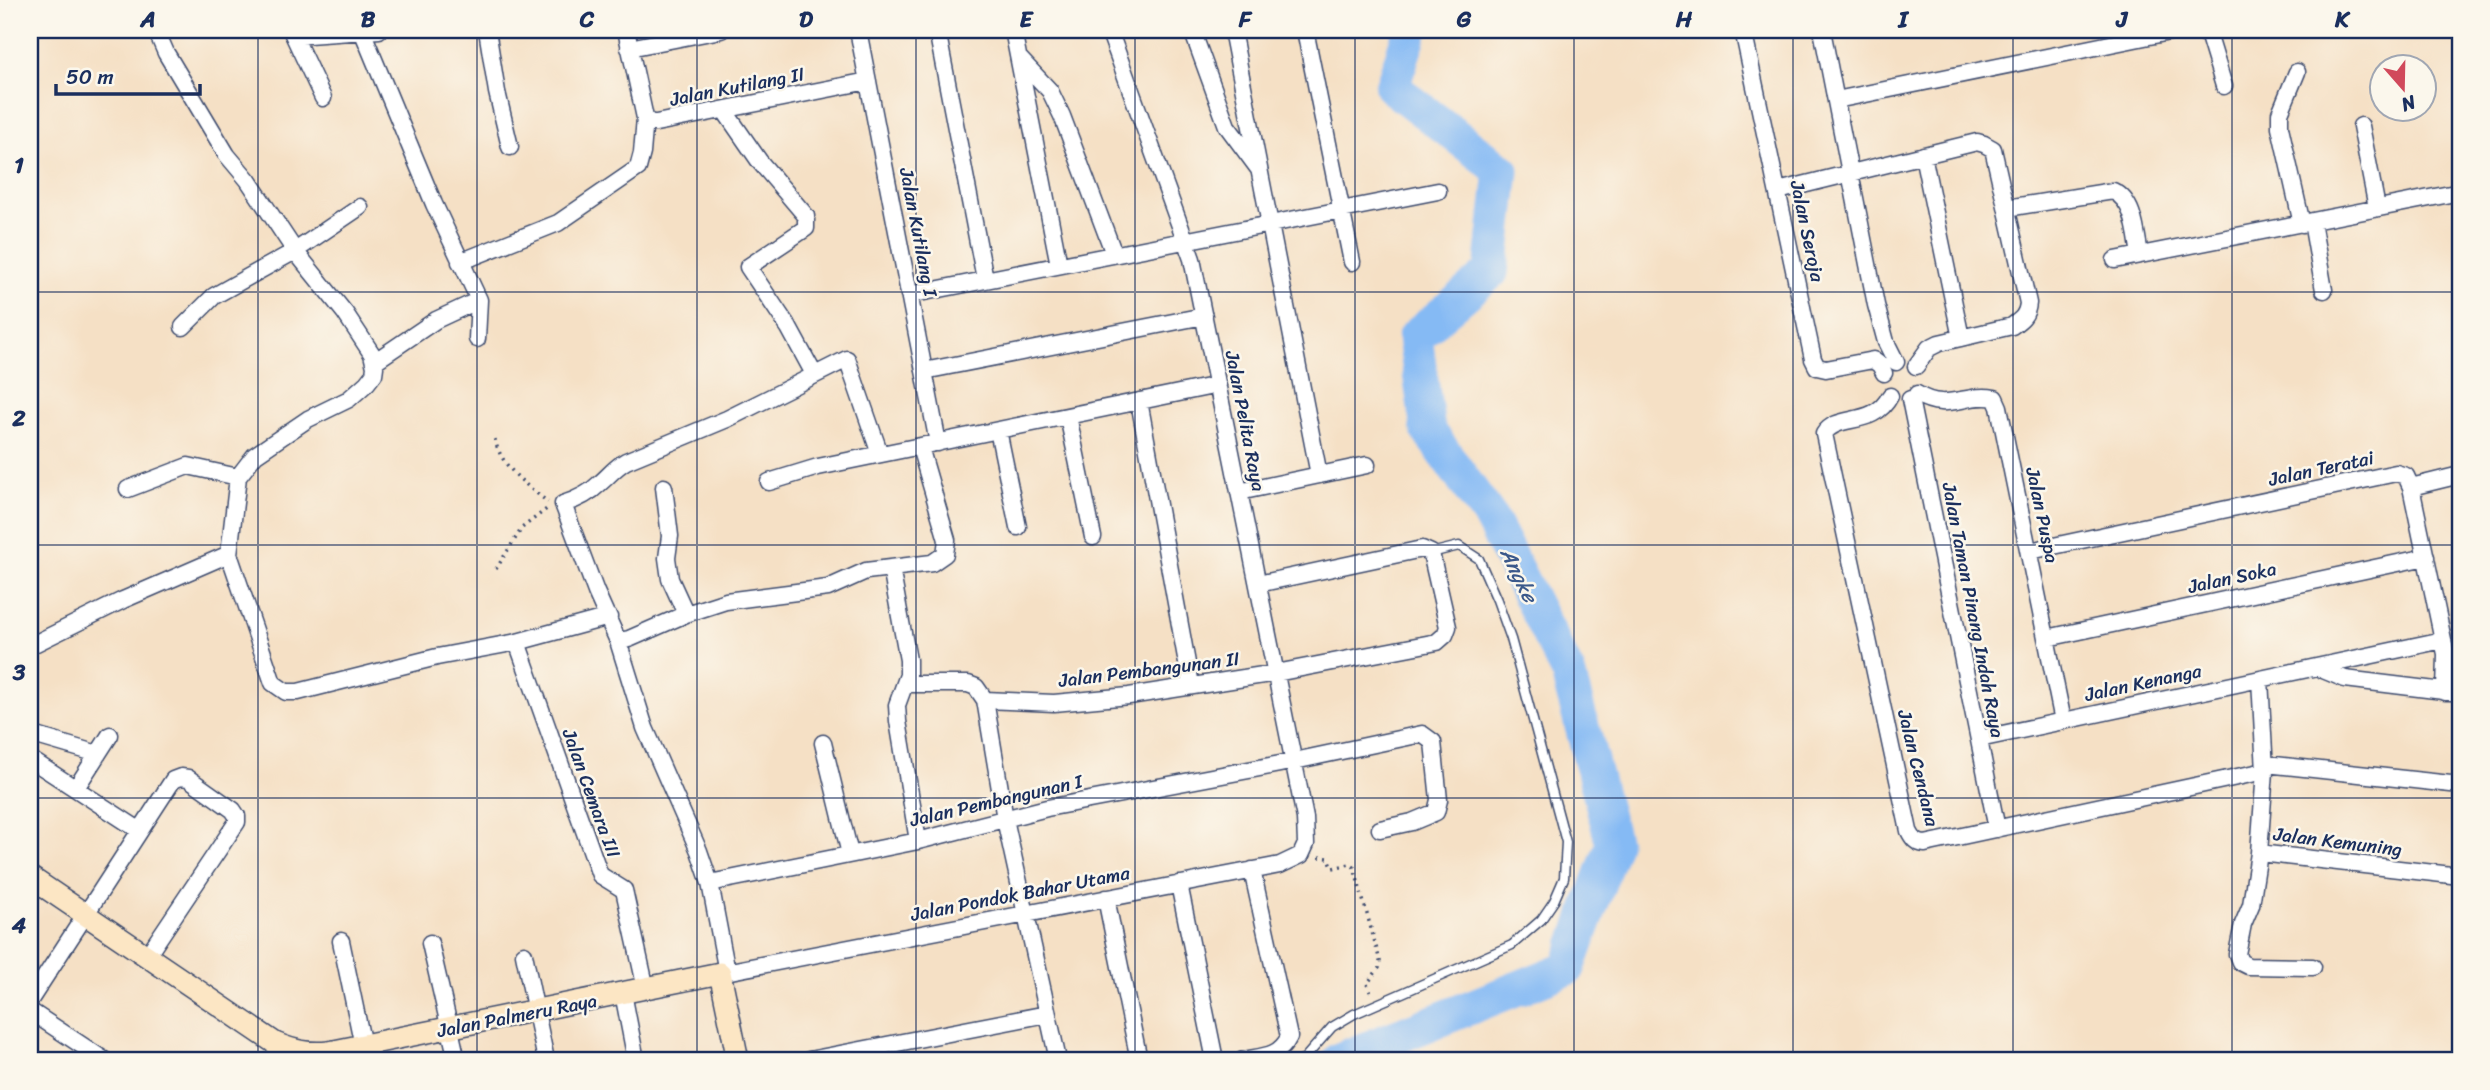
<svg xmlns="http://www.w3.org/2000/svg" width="2490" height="1090" font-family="Sriracha,sans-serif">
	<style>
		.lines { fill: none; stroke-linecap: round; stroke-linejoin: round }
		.river { stroke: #85baf4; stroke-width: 35 }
		.lane-casing { stroke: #3c4a6d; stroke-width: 11 }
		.street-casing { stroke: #3c4a6d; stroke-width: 19 }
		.secondary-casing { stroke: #3c4a6d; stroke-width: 24 }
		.path { stroke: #3c4a6d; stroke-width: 3.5; stroke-dasharray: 2 5; stroke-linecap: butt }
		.lane { stroke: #fff; stroke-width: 8 }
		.street { stroke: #fff; stroke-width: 16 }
		.secondary { stroke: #fce6c4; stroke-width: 21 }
		.grid { fill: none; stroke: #1b2f5e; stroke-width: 2; stroke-opacity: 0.55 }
		.labels { text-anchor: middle; stroke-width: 5; stroke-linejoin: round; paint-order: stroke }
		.street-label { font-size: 19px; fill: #1b2f5e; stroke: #fbf7ec }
		.water-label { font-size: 21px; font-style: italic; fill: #3b598b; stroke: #fbf7ec }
		.neatline { fill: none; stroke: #1b2f5e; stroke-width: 2.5 }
		.grid-label { font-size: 23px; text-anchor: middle; font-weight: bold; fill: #1b2f5e }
	</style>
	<rect width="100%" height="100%" fill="#fbf7ec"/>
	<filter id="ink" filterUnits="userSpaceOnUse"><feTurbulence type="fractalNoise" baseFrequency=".0143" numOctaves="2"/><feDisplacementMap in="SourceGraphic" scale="14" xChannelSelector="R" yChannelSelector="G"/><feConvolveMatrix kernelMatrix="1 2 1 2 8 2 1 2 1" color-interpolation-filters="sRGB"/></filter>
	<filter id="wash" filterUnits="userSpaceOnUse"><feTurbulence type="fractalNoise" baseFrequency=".00686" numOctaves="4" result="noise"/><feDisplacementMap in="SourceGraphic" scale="28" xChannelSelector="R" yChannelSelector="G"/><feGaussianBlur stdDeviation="1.57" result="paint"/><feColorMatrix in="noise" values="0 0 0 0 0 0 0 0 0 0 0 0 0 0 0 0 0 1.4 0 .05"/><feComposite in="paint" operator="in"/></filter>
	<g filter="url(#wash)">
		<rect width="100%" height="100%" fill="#f5e0c5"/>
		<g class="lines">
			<path class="river" d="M1339 1060 1568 968 1613 844 1568 673 1490 517 1428 430 1415 337 1491 272 1502 171 1392 87 1411 30"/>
		</g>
	</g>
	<g filter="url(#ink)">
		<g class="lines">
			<defs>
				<path id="lane" d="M1303 1060 1332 1027 1354 1014 1512 945 1541 920 1554 901 1564 878 1566 842 1511 639 1497 600 1479 559 1459 546 1431 553"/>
				<path id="street" d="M156 30 166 53 227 155 248 180 295 251 345 313 372 354 375 367 374 374 367 383 349 399 308 419 255 455 238 477 229 554 273 683 286 692H298L437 657 517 642 609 617
					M291 30 323 98
					M487 30 497 92 510 147
					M626 30 645 118 650 123H656L868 81
					M858 30 938 443
					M937 30 985 279
					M1013 30 1059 265
					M1192 30 1227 126 1258 168
					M1232 30 1319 475
					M1305 30 1352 262
					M1743 30 1813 359 1817 367 1826 369 1873 360 1880 365 1884 373
					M1822 30 1876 305 1886 342 1896 362
					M2207 30 2224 86
					M363 33 434 204 479 300 477 339
					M294 36 379 30
					M629 48 721 30
					M1019 58 1050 91 1062 116 1114 254
					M2297 72 2280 113V127L2302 224
					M1836 100 2179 30
					M724 110 760 162 806 216V228L748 267 789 328 814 374
					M2361 126 2377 208
					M1923 155 1961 338
					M1778 191 1977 142 1984 144 1993 149 2028 303C2027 315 2022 319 2012 326L1939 343 1929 348 1916 366
					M2007 208 2113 191C2135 201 2136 234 2140 255
					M2312 222 2324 290
					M2115 260 2460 192
					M460 262 558 223 638 168 642 153 645 118
					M909 295 1438 191
					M183 327 214 296 295 251 360 207
					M374 362 436 320 479 300
					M924 371 1204 316
					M1917 394C1947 413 1966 392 1995 398L1999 407 2063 721
					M1890 396C1874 428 1836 413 1824 434L1909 831C1913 839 1916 843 1925 844L2265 771
					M1910 399 1997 829
					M1139 401 1191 685
					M1068 416 1093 537
					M998 430 1018 527
					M769 482 818 467 1218 385
					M664 487 670 536 667 558 670 579 686 614 726 601 828 588 866 571 932 563 945 554 947 540 920 447
					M2411 487 2460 475
					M128 489 188 466 238 477
					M1239 492 1367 465
					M2030 551 2396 473 2406 476 2411 487 2446 654 2445 692
					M891 568 908 660V675L897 705 898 721 918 841
					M2047 638 2426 557
					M618 641 629 639 686 614
					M517 642 600 875 624 890 646 989
					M30 646 123 600 229 554
					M2316 667 2345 679 2460 693
					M2260 679 2265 771 2259 853 2251 905 2243 924 2237 954 2240 962 2248 966 2313 967
					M906 684H968L976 687 985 700 1005 819 1058 1060
					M985 700 1054 703 1129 696 1276 673 1437 642 1445 635 1448 627 1431 553 1422 549 1258 584
					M30 734 98 754
					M1979 739 2443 640
					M823 743 850 854
					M30 759 139 830
					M2266 764 2460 785
					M76 788 110 735
					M2259 853 2460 876
					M710 883 918 841 1047 808 1280 764 1422 734 1433 742 1439 800 1436 812 1412 822 1380 829
					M1179 884 1215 1060
					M1106 898 1139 1060
					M341 941 366 1060
					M430 943 457 1060
					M524 954 546 1060
					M727 972 710 883 699 851 645 728 618 641 596 592 563 504C576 500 589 494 599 484 609 476 614 468 626 461L727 419 847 359 880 454
					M720 973 1280 865 1301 855 1306 844 1305 818 1192 259 1109 30
					M623 993 636 1060
					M30 1000 173 780 181 777 188 778 233 810 237 816V822L147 956
					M30 1011 104 1060
					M809 1060 1047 1014
					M1243 1060C1264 1056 1279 1057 1289 1037L1252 870"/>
				<path id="secondary" d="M30 877 275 1043C294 1051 308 1054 329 1052L720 973 738 1060"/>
			</defs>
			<use href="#lane" class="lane-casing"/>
			<use href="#street" class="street-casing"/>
			<use href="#secondary" class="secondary-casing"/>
			<path class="path" d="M495 439C500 466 527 486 548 502
				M496 569 522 528 548 508
				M1319 857 1329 858 1333 868 1350 864 1354 867 1380 961 1379 968 1367 984 1370 992"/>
			<use href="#lane" class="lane"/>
			<use href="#street" class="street"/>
			<use href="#secondary" class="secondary"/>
		</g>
	</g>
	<path class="grid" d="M258 30V1060M477 30V1060M697 30V1060M916 30V1060M1135 30V1060M1355 30V1060M1574 30V1060M1793 30V1060M2013 30V1060M2232 30V1060M30 292H2460M30 545H2460M30 798H2460"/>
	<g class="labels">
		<g class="street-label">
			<text transform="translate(737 86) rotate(-11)" y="7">Jalan Kutilang II</text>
			<text transform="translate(1808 231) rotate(78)" y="7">Jalan Seroja</text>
			<text transform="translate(919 232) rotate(79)" y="7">Jalan Kutilang I</text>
			<text transform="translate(1246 421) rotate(79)" y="7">Jalan Pelita Raya</text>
			<text transform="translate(2321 468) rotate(-12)" y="7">Jalan Teratai</text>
			<text transform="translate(2043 515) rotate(78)" y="7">Jalan Puspa</text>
			<text transform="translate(2232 577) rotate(-12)" y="7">Jalan Soka</text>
			<text transform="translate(1974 610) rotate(79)" y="7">Jalan Taman Pinang Indah Raya</text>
			<text transform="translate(1149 669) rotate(-7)" y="7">Jalan Pembangunan II</text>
			<text transform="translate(2143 682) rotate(-12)" y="7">Jalan Kenanga</text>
			<text transform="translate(1919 768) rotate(76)" y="7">Jalan Cendana</text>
			<text transform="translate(592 793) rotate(70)" y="7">Jalan Cemara III</text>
			<text transform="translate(996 800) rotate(-13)" y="7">Jalan Pembangunan I</text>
			<text transform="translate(2338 841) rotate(7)" y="7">Jalan Kemuning</text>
			<text transform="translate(1020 893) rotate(-11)" y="7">Jalan Pondok Bahar Utama</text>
			<text transform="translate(517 1015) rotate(-11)" y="7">Jalan Palmeru Raya</text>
		</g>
		<g class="water-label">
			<text transform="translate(1519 575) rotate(64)" y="7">Angke</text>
		</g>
	</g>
	<rect width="2490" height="1090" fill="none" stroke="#fbf7ec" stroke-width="77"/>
	<g transform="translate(2403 88) rotate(160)"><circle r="33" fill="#fbf7ec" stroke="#a1a7b3" stroke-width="2"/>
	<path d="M0-5L12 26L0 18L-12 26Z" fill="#d1495b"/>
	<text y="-10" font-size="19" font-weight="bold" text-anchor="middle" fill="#1b2f5e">N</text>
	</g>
	<path d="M56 84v10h144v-10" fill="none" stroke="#1b2f5e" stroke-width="3.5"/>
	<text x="66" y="84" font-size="21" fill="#1b2f5e" stroke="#fbf7ec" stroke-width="5" paint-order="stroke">50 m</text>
	<rect x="38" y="38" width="2414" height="1014" class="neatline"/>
	<g class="grid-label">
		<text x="148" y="27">A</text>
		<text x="368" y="27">B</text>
		<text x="587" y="27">C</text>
		<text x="806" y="27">D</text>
		<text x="1026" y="27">E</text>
		<text x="1245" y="27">F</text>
		<text x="1464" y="27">G</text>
		<text x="1684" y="27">H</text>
		<text x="1903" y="27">I</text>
		<text x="2122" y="27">J</text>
		<text x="2342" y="27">K</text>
		<text x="19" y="173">1</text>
		<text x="19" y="426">2</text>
		<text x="19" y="680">3</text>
		<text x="19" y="933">4</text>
	</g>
</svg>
